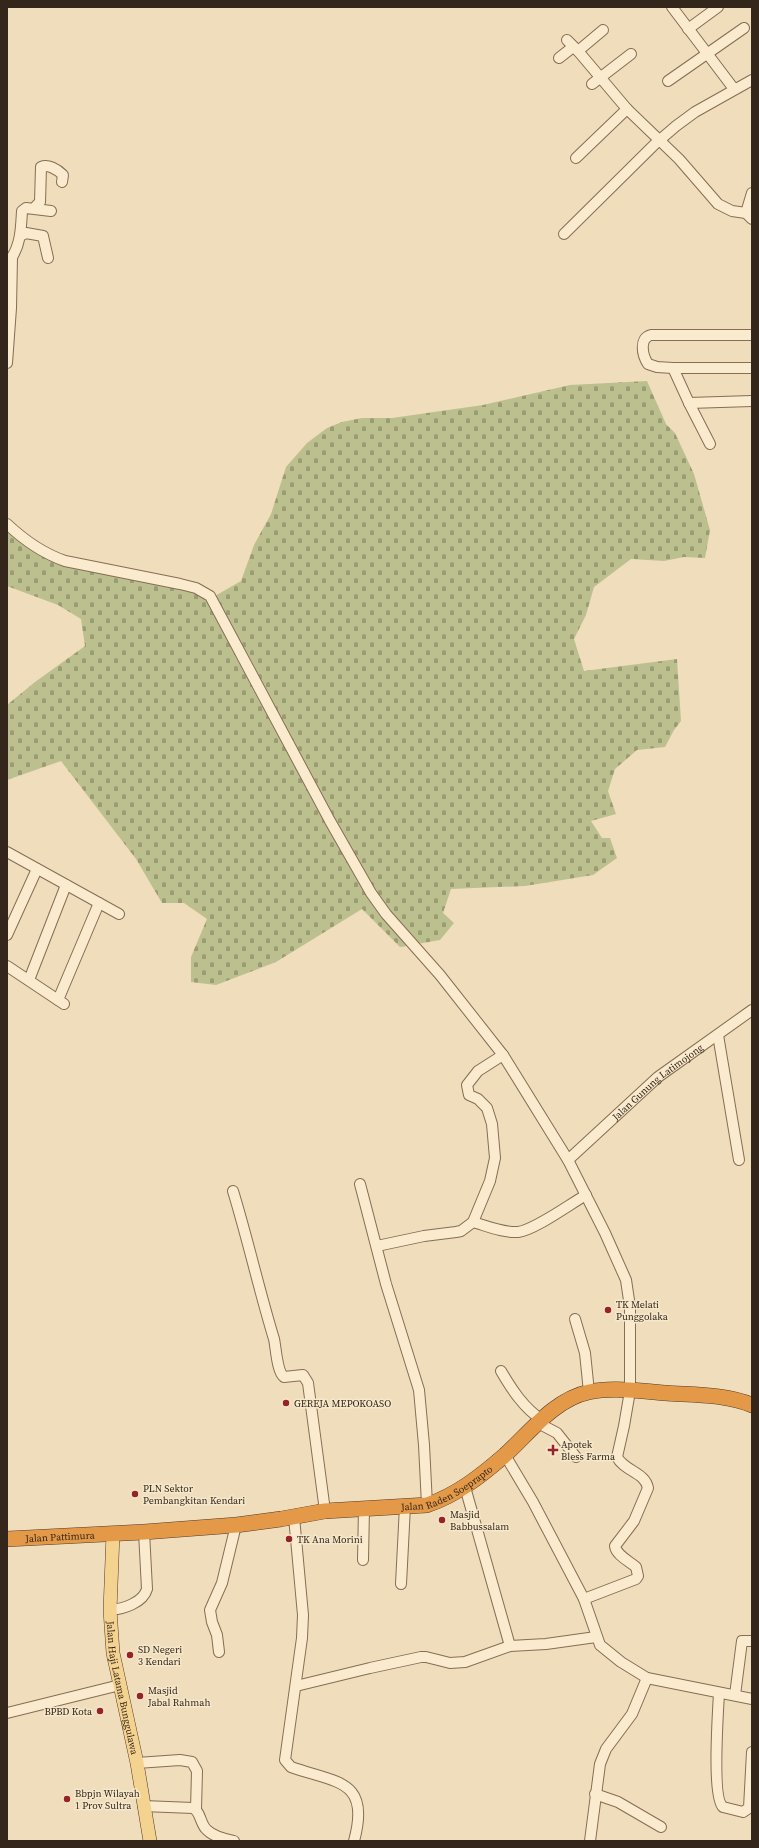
<svg xmlns="http://www.w3.org/2000/svg" width="759" height="1848" font-family="'Source Serif 4',serif">
	<style>
		.cemetery { fill: url(#cemetery-stones) }
		.lines { fill: none; stroke-linecap: round; stroke-linejoin: round }
		.minor-casing { stroke: #866d55; stroke-width: 12 }
		.major-casing { stroke: #533b2a; stroke-width: 14 }
		.highway-casing { stroke: #533b2a; stroke-width: 16 }
		.minor { stroke: #faebce; stroke-width: 10 }
		.major { stroke: #f4d290; stroke-width: 13 }
		.highway { stroke: #e39947; stroke-width: 15 }
		.poi-dot { fill: #962328; stroke: #f6e8cb; stroke-width: 1.5 }
		.labels { text-anchor: middle; stroke-width: 3; stroke-linejoin: round; paint-order: stroke }
		.street-label { font-size: 10px; fill: #34261a; stroke: #f6e8cb }
		.poi-label { font-size: 10px; fill: #34261a; stroke: #f6e8cb; text-anchor: start }
	</style>
	<defs>
		<pattern id="cemetery-stones" width="16" height="16" patternUnits="userSpaceOnUse"><rect width="16" height="16" fill="#bcc08f"/><path d="M2 7V4a2 2 0 0 1 4 0v3zM10 15v-3a2 2 0 0 1 4 0v3z" fill="#9a9c74"/></pattern>
	</defs>
	<rect width="100%" height="100%" fill="#efddbb"/>
	<path class="cemetery" d="M647 381 666 424 675 433 694 474 710 530 705 558 684 557 664 561 631 559 594 587 586 615 574 639 584 671 677 659 681 721 674 730 665 747 637 750 615 769 608 791 616 814 591 821 602 838H610L617 858 593 875 525 886 451 889 443 913 454 923 440 940 400 947 362 909 276 962 216 985 191 982V957L207 919 184 903H162L136 859 61 761 7 780V705L35 682 85 646 81 619 58 605 7 586V528L36 551 194 592 208 600 241 581 254 545 271 514 286 467 307 443 327 428 342 422 362 418H392L483 405 570 385Z"/>
	<g class="lines">
		<defs>
			<g id="minor">
				<path d="M672 7 734 89"/>
				<path d="M688 29 718 7"/>
				<path d="M567 40 578 51 627 109 679 159 718 204 732 211 746 213"/>
				<path d="M578 51 603 30"/>
				<path d="M559 58 573 47"/>
				<path d="M668 81 744 28"/>
				<path d="M592 84 631 54"/>
				<path d="M576 158 627 109"/>
				<path d="M752 193 746 213 752 219"/>
				<path d="M36 209V206L40 202 41 167C48 164 57 169 63 175L62 182"/>
				<path d="M564 234 655 144 676 126 695 112 752 80"/>
				<path d="M20 236 26 233 43 236 48 258"/>
				<path d="M7 363 11 308 12 257C21 243 21 227 22 211L26 208 51 211"/>
				<path d="M673 368 657 367 648 364C642 355 639 338 651 335H752"/>
				<path d="M752 368H673L689 403 752 401"/>
				<path d="M689 403 710 444"/>
				<path d="M7 524C24 540 42 553 65 561L180 584 196 588 210 596 330 821 371 893 386 914 440 975 503 1055 568 1160 605 1233 626 1280 630 1307V1391L624 1426 617 1457C624 1471 645 1472 648 1488L634 1521 615 1546C616 1555 629 1561 636 1567L638 1576 636 1579 584 1599"/>
				<path d="M7 852 119 914"/>
				<path d="M7 935 37 869"/>
				<path d="M7 966 64 1004"/>
				<path d="M29 980 66 885"/>
				<path d="M58 1000 99 903"/>
				<path d="M718 1035 739 1160"/>
				<path id="s1" d="M568 1160 658 1077 752 1010"/>
				<path d="M360 1184 386 1284 419 1390 424 1445 427 1505"/>
				<path d="M233 1191C248 1240 259 1290 274 1339 276 1348 277 1372 284 1377L303 1375 308 1383 325 1511"/>
				<path d="M473 1222C487 1226 503 1233 518 1232 535 1230 570 1204 586 1195"/>
				<path d="M377 1246 424 1236 456 1232 461 1231 473 1222 490 1181 495 1158 492 1124 487 1108 478 1099 469 1095 467 1085 478 1071 503 1055"/>
				<path d="M575 1319 585 1353 589 1392"/>
				<path d="M501 1371C512 1390 524 1408 542 1420"/>
				<path d="M538 1423 557 1433 576 1457"/>
				<path d="M505 1455 533 1502 584 1599 600 1645 621 1662 647 1678 752 1699"/>
				<path d="M465 1487 510 1646"/>
				<path d="M294 1517 303 1615 302 1638 285 1760 291 1767C336 1783 371 1779 354 1841"/>
				<path d="M363 1560 364 1508"/>
				<path d="M401 1584 405 1506"/>
				<path d="M110 1610C123 1609 143 1603 147 1589L144 1532"/>
				<path d="M219 1652 217 1635 212 1622 210 1610 222 1583 236 1525"/>
				<path d="M296 1686 370 1668 421 1657H426L450 1663 465 1662 510 1646 546 1644 596 1637"/>
				<path d="M719 1693C718 1712 712 1798 723 1807L743 1812 749 1808 752 1752"/>
				<path d="M735 1695 742 1641H752"/>
				<path d="M7 1713 120 1685"/>
				<path d="M137 1763 180 1760 192 1762 197 1771 196 1809"/>
				<path d="M595 1794 618 1802 661 1827"/>
				<path d="M143 1806 193 1808C201 1812 200 1824 207 1830 214 1837 225 1839 234 1841"/>
				<path d="M590 1841 600 1764 606 1749 632 1714 647 1678"/>
			</g>
			<g id="major">
				<path id="s2" d="M113 1534 110 1610 113 1653 137 1763 150 1841"/>
			</g>
			<g id="highway">
				<path id="s3" d="M7 1539 144 1532 236 1525 281 1519 325 1511 427 1505C457 1495 482 1475 505 1455 530 1432 555 1399 589 1392 612 1387 643 1391 665 1393 694 1395 725 1394 752 1405"/>
			</g>
		</defs>
		<use href="#minor" class="minor-casing"/>
		<use href="#major" class="major-casing"/>
		<use href="#highway" class="highway-casing"/>
		<use href="#minor" class="minor"/>
		<use href="#major" class="major"/>
		<use href="#highway" class="highway"/>
	</g>
	<g class="poi-dot">
		<circle cx="608" cy="1310" r="4"/>
		<circle cx="286" cy="1403" r="4"/>
		<path d="M551 1444h4v4h4v4h-4v4h-4v-4h-4v-4h4z"/>
		<circle cx="135" cy="1494" r="4"/>
		<circle cx="442" cy="1520" r="4"/>
		<circle cx="289" cy="1539" r="4"/>
		<circle cx="130" cy="1655" r="4"/>
		<circle cx="140" cy="1696" r="4"/>
		<circle cx="100" cy="1711" r="4"/>
		<circle cx="67" cy="1799" r="4"/>
	</g>
	<g class="labels">
		<g class="street-label">
			<text dy="4" stroke="none"><textPath href="#s1" startOffset="119">Jalan Gunung Latimojong</textPath></text>
			<text dy="4" stroke="none"><textPath href="#s3" startOffset="446">Jalan Raden Soeprapto</textPath></text>
			<text dy="4" stroke="none"><textPath href="#s3" startOffset="53">Jalan Pattimura</textPath></text>
			<text dy="4" stroke="none"><textPath href="#s2" startOffset="155">Jalan Haji Latama Bunggulawa</textPath></text>
		</g>
		<g class="poi-label">
			<text x="616" y="1308">TK Melati<tspan x="616" dy="12">Punggolaka</tspan></text>
			<text x="294" y="1407">GEREJA MEPOKOASO</text>
			<text x="561" y="1448">Apotek<tspan x="561" dy="12">Bless Farma</tspan></text>
			<text x="143" y="1492">PLN Sektor<tspan x="143" dy="12">Pembangkitan Kendari</tspan></text>
			<text x="450" y="1518">Masjid<tspan x="450" dy="12">Babbussalam</tspan></text>
			<text x="297" y="1543">TK Ana Morini</text>
			<text x="138" y="1653">SD Negeri<tspan x="138" dy="12">3 Kendari</tspan></text>
			<text x="148" y="1694">Masjid<tspan x="148" dy="12">Jabal Rahmah</tspan></text>
			<text x="92" y="1715" text-anchor="end">BPBD Kota</text>
			<text x="75" y="1797">Bbpjn Wilayah<tspan x="75" dy="12">1 Prov Sultra</tspan></text>
		</g>
	</g>
	<rect width="759" height="1848" fill="none" stroke="#34261a" stroke-width="16"/>
</svg>
